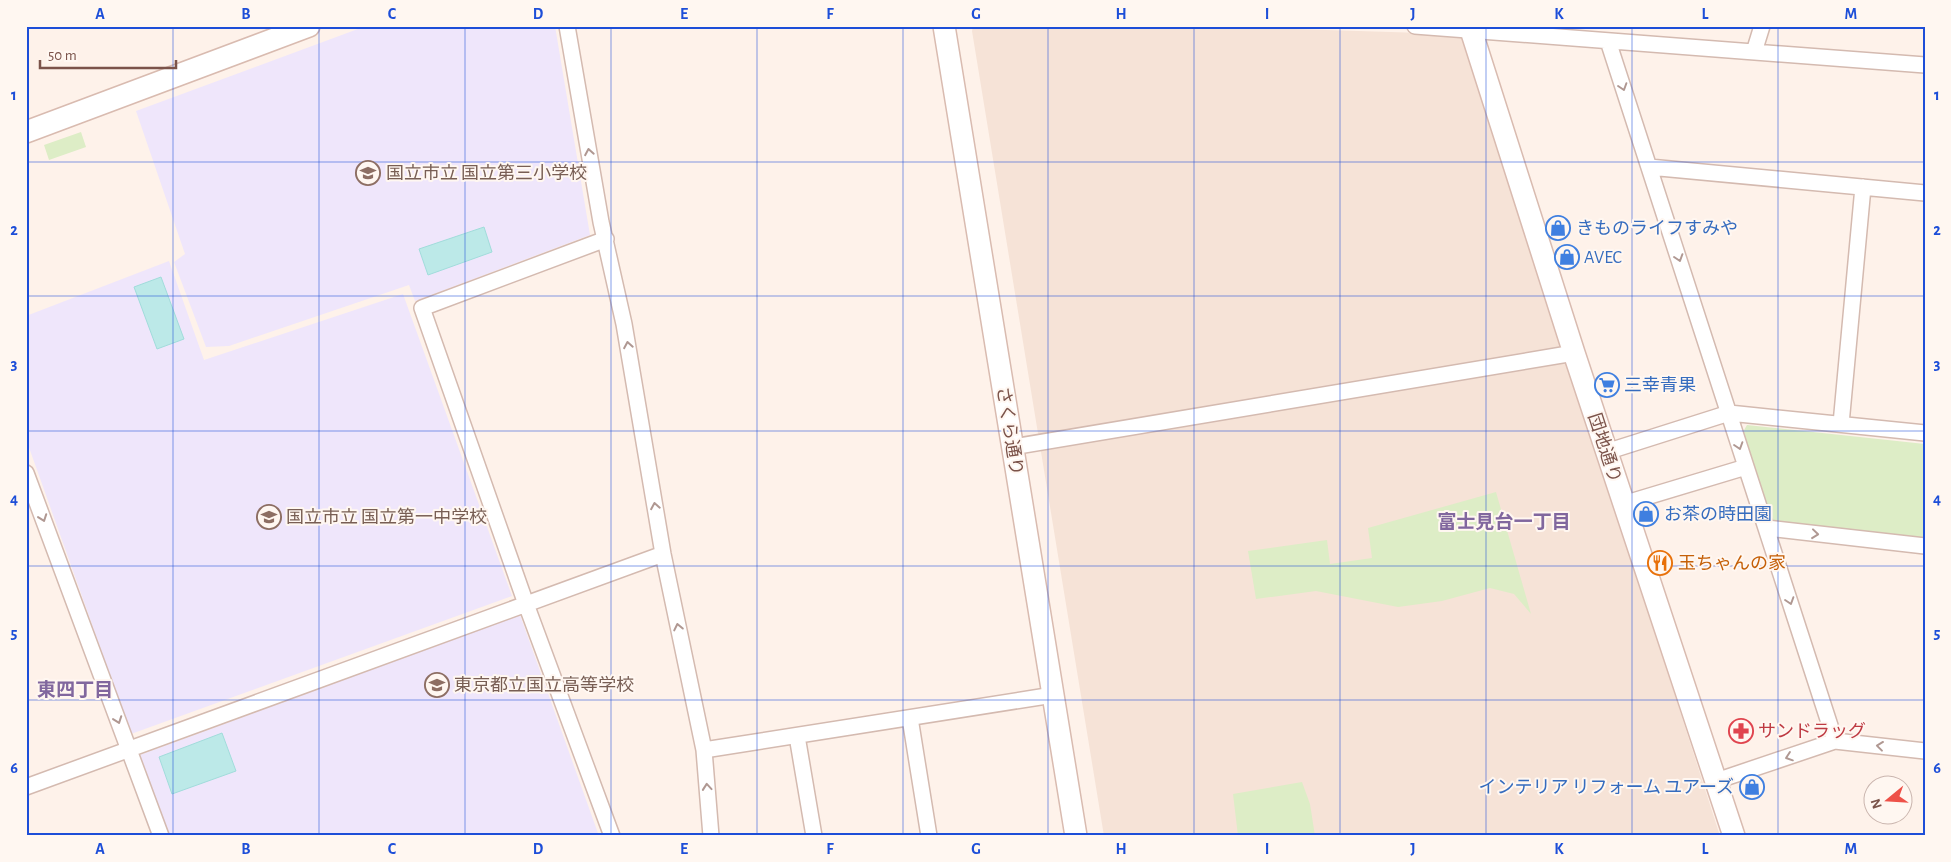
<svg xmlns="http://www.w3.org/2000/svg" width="1951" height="862" font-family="'Alegreya Sans','Noto Sans JP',sans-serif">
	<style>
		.residential { fill: #f6e3d7 }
		.education { fill: #efe6fb }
		.green { fill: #ddedc6 }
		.water { fill: #bce9e8; stroke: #a1dcdb }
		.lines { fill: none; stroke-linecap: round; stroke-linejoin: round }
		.street-casing { stroke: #d4bab0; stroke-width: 18 }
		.secondary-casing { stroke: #d9bbb0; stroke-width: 24 }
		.street { stroke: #fff; stroke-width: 15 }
		.secondary { stroke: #fff; stroke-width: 21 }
		.oneway { stroke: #b09892 }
		.grid { fill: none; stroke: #1d4ed8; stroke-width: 1; stroke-opacity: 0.55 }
		.labels { text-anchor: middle; stroke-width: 4; stroke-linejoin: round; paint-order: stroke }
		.education-label { font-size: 18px; fill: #785e54; stroke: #fff7f1; text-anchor: start }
		.shop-label { font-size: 18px; fill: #366cbe; stroke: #fff7f1; text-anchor: start }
		.street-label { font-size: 18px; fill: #7b534a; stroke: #fff7f1 }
		.food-label { font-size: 18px; fill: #c56008; stroke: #fff7f1; text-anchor: start }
		.health-label { font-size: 18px; fill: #be3a42; stroke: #fff7f1; text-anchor: start }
		.neighbourhood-label { font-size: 19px; font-weight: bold; fill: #81679e; stroke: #fff7f1 }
		.neatline { fill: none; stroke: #1d4ed8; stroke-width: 2 }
		.grid-label { font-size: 16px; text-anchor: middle; font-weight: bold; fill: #1d4ed8 }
	</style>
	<rect width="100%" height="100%" fill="#fef2ea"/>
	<path class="residential" d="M1006 26H1196L1455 34 1465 40 1720 836H1104L972 31 973 27 994 29Z"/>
	<path class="education" d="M366 26H555L590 235 415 301 409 285 229 346 206 347 174 262 185 254 136 111Z
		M169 261 204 360 403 294 512 596 131 734 26 439V316Z
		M520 615 599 836H170L140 755Z"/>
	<path class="green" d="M81 132 86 147 49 160 44 145Z
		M1747 425 1925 444V543L1772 522 1743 432Z
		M1496 492 1531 614 1514 594 1490 588 1442 601 1398 607 1316 591 1256 599 1248 551 1327 540 1330 564 1372 558 1368 528Z
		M1302 782 1310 804 1315 836H1238L1233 794Z"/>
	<path class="water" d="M484 227 492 252 428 275 419 249Z
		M161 277 184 339 157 349 134 287Z
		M222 733 236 771 172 794 159 757Z"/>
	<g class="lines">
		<defs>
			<path id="street" d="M567 26 601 222 624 324 663 554 704 750 711 836
				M1415 26 1925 65
				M1608 41 1835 741
				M1754 52 1762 26
				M1649 167 1925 193
				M606 239 422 308 526 604 612 836
				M1841 424 1863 187
				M1013 447 1574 353
				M1606 452 1729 413 1925 433
				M26 473 161 836
				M1623 504 1746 467
				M1767 528 1925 546
				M910 718 929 836
				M797 736 814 836
				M704 750 1053 695
				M1716 781 1835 741 1925 751
				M26 787 663 554"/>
			<path id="secondary" d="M944 26 1076 836
				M1471 30 1574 353 1734 836
				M26 132 309 26"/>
		</defs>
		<use href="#street" class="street-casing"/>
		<use href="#secondary" class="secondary-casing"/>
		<use href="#street" class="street"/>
		<use href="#secondary" class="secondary"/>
	</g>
	<defs><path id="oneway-chevron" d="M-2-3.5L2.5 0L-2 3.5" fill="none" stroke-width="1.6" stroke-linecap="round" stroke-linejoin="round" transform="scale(1.25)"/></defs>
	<g class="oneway">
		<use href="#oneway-chevron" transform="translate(1623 87) rotate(72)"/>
		<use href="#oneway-chevron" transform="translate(589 152) rotate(-100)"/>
		<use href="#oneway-chevron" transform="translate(1679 258) rotate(72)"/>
		<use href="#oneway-chevron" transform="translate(628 345) rotate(-100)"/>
		<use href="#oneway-chevron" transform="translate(1739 446) rotate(72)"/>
		<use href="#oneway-chevron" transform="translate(655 506) rotate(-100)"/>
		<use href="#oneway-chevron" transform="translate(43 518) rotate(70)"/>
		<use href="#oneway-chevron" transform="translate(1815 534) rotate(6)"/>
		<use href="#oneway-chevron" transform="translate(1790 601) rotate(72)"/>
		<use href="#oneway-chevron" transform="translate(678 627) rotate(-102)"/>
		<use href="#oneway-chevron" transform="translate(118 720) rotate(70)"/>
		<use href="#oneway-chevron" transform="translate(1880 746) rotate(-173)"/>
		<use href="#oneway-chevron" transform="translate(1789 757) rotate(161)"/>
		<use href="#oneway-chevron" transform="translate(707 787) rotate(-95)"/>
	</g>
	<path class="grid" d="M173 26V836M319 26V836M465 26V836M611 26V836M757 26V836M903 26V836M1048 26V836M1194 26V836M1340 26V836M1486 26V836M1632 26V836M1778 26V836M26 162H1925M26 296H1925M26 431H1925M26 566H1925M26 700H1925"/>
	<defs>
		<symbol id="school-ring" viewBox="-11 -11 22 22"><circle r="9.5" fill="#fff7f1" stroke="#8d6e63" stroke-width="1.5"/><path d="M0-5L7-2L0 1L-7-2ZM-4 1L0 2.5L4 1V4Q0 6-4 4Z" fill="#8d6e63"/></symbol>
		<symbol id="shop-ring" viewBox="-11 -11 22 22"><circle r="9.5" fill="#fff7f1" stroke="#3f7fe0" stroke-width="1.5"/><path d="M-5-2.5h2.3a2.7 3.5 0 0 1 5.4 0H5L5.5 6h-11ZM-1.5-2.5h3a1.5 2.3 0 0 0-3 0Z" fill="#3f7fe0"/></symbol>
		<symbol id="supermarket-ring" viewBox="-11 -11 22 22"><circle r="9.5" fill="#fff7f1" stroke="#3f7fe0" stroke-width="1.5"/><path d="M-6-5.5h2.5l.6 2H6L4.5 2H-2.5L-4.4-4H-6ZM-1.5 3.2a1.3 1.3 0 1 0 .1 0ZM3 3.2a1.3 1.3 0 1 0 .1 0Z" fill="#3f7fe0"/></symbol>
		<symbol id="restaurant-ring" viewBox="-11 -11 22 22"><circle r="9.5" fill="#fff7f1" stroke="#e8710a" stroke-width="1.5"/><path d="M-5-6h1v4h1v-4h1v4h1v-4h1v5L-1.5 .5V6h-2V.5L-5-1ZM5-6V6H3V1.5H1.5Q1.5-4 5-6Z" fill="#e8710a"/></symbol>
		<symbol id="pharmacy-ring" viewBox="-11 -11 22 22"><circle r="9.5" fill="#fff7f1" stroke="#e0444e" stroke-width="1.5"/><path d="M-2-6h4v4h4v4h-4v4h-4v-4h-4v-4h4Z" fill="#e0444e"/></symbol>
	</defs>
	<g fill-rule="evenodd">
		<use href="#school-ring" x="354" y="159" width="28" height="28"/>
		<use href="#shop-ring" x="1544" y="214" width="28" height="28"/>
		<use href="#shop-ring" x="1553" y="243" width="28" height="28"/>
		<use href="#supermarket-ring" x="1593" y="371" width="28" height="28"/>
		<use href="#shop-ring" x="1632" y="500" width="28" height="28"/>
		<use href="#school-ring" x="255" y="503" width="28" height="28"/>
		<use href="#restaurant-ring" x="1646" y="549" width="28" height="28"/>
		<use href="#school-ring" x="423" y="671" width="28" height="28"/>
		<use href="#pharmacy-ring" x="1727" y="717" width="28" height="28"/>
		<use href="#shop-ring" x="1738" y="773" width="28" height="28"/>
	</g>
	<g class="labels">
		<g class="education-label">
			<text x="386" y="179">国立市立 国立第三小学校</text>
			<text x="286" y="523">国立市立 国立第一中学校</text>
			<text x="454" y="691">東京都立国立高等学校</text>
		</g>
		<g class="shop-label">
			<text x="1576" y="234">きものライフすみや</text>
			<text x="1584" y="263">AVEC</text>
			<text x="1624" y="391">三幸青果</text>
			<text x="1664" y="520">お茶の時田園</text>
			<text x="1734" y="793" text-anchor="end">インテリア リフォーム ユアーズ</text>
		</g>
		<g class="street-label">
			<text transform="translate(1010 431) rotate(81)" y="6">さくら通り</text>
			<text transform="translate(1605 448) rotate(72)" y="6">団地通り</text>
		</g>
		<g class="food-label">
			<text x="1678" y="569">玉ちゃんの家</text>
		</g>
		<g class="health-label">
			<text x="1758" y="737">サンドラッグ</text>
		</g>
		<g class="neighbourhood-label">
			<text x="1504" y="528">富士見台一丁目</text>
			<text x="75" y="696">東四丁目</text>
		</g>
	</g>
	<rect width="1951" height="862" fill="none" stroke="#fff7f1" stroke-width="55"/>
	<g transform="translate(1888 800) rotate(252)"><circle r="24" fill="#fff7f1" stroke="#cab5ae"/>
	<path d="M0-4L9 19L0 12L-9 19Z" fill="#ee5148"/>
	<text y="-8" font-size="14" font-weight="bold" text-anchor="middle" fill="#7b534a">N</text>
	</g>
	<path d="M40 60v8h136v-8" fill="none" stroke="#7b534a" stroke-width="2.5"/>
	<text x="48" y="60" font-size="15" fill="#7b534a" stroke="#fff7f1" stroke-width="4" paint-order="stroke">50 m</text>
	<rect x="28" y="28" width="1896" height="806" class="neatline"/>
	<g class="grid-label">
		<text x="100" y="19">A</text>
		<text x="246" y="19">B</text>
		<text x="392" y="19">C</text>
		<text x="538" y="19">D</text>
		<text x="684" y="19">E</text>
		<text x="830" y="19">F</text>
		<text x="976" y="19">G</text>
		<text x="1121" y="19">H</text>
		<text x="1267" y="19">I</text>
		<text x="1413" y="19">J</text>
		<text x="1559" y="19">K</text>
		<text x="1705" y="19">L</text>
		<text x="1851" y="19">M</text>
		<text x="14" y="100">1</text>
		<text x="1937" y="100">1</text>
		<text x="14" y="235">2</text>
		<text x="1937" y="235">2</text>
		<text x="14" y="369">3</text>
		<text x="1937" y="369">3</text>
		<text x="14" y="504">4</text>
		<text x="1937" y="504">4</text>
		<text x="14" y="638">5</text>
		<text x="1937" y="638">5</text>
		<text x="14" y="773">6</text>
		<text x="1937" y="773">6</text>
		<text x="100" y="854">A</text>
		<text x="246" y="854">B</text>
		<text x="392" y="854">C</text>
		<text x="538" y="854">D</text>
		<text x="684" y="854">E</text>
		<text x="830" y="854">F</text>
		<text x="976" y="854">G</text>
		<text x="1121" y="854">H</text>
		<text x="1267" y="854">I</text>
		<text x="1413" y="854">J</text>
		<text x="1559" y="854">K</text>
		<text x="1705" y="854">L</text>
		<text x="1851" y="854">M</text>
	</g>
</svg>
